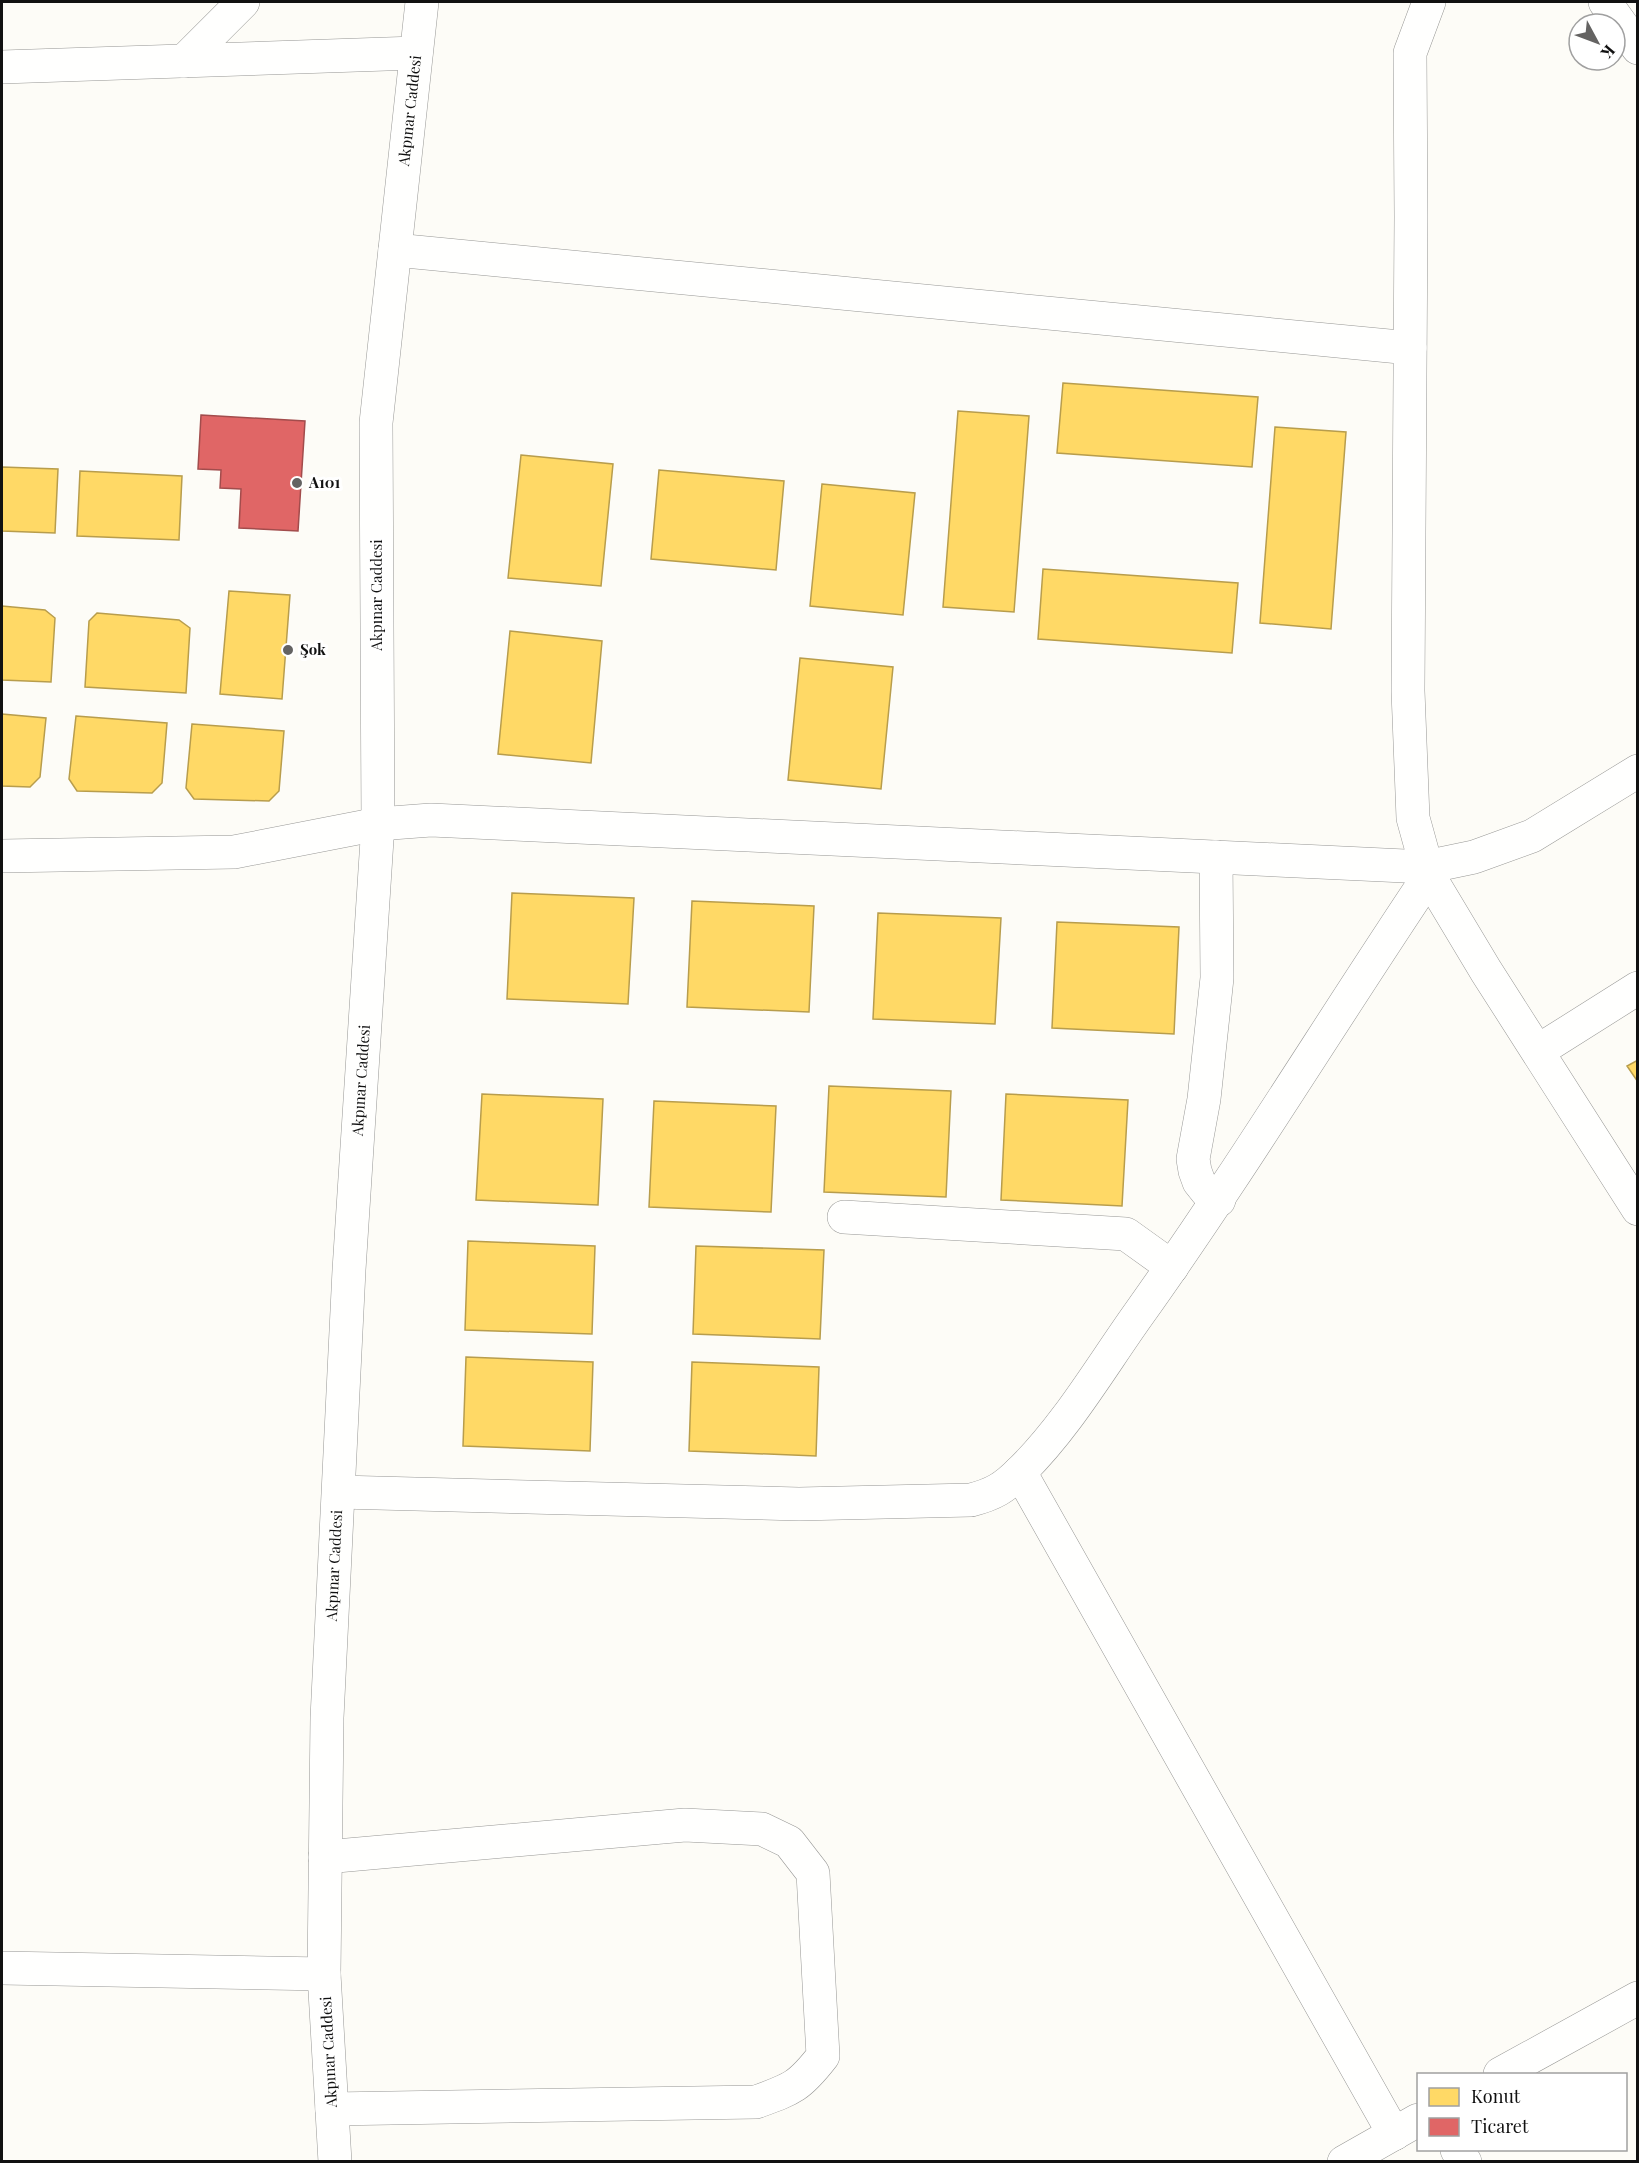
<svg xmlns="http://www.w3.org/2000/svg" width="1639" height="2163" font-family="'Playfair Display',serif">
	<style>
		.homes { fill: #ffd966; stroke: #b89d4c; stroke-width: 1.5 }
		.shops { fill: #e06666; stroke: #a24c4c; stroke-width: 1.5 }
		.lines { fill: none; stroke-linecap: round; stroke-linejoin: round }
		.minor-casing { stroke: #979795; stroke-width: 34 }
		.minor { stroke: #fffffe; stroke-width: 33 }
		.poi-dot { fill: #646362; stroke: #fff; stroke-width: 2 }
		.labels { text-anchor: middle; stroke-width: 6; stroke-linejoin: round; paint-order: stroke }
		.street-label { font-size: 15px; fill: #111; stroke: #fff }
		.poi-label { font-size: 15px; font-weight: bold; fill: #111; stroke: #fff; text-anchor: start }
	</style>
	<rect width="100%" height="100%" fill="#fdfcf7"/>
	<path class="homes" d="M1063 383 1258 397 1252 467 1057 453Z
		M958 411 1029 416 1014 612 943 607Z
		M1275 427 1346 432 1331 629 1260 623Z
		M521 455 613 464 601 586 508 578Z
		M2 467 58 469 55 533 2 531Z
		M659 470 784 481 776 570 651 559Z
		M80 471 182 476 179 540 77 536Z
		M822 484 915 493 903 615 810 606Z
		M1043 569 1238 583 1232 653 1038 639Z
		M229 591 290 595 282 699 220 694Z
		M2 606 45 610 55 618 51 682 2 680Z
		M97 613 179 620 190 628 186 693 85 687 89 621Z
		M510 631 602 641 591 763 498 754Z
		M800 658 893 667 881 789 788 780Z
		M2 714 46 718 40 777 30 787 2 786Z
		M76 716 167 723 162 783 152 793 77 791 69 779Z
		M192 724 284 731 279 791 269 801 194 799 186 788Z
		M512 893 634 898 628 1004 507 999Z
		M692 901 814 906 809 1012 687 1007Z
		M878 913 1001 918 995 1024 873 1019Z
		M1057 922 1179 927 1174 1034 1052 1028Z
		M1638 1060V1082L1627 1066Z
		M829 1086 951 1091 946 1197 824 1192Z
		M482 1094 603 1099 598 1205 476 1200Z
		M1006 1094 1128 1100 1122 1206 1001 1200Z
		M654 1101 776 1106 771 1212 649 1207Z
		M468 1241 595 1246 592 1334 465 1330Z
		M696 1246 824 1250 820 1339 693 1334Z
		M466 1357 593 1362 590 1451 463 1446Z
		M692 1362 819 1367 816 1456 689 1451Z"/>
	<path class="shops" d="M201 415 305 421 298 531 239 528 241 489 220 488 221 470 198 469Z"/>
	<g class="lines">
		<defs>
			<g id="minor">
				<path d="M1429 2 1410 53 1411 217 1408 691 1413 818 1429 876 1486 971 1638 1209"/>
				<path d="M1605 2 1638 48"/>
				<path d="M184 61 243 2"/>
				<path d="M2 67 416 53"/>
				<path d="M395 250 1410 348"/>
				<path d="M2 856 234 852 378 824 431 820 1426 867 1474 857 1532 836 1638 771"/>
				<path d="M1216 857 1217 978 1204 1099 1193 1159 1195 1171 1199 1182 1207 1192 1219 1200"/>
				<path d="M1538 1051 1638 988"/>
				<path d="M844 1217 1126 1234 1172 1267"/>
				<path d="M1020 1472 1394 2134"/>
				<path d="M339 1492 799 1504 971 1500C994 1494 1004 1488 1021 1471 1066 1427 1101 1367 1138 1315 1240 1172 1331 1022 1429 876"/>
				<path d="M325 1857 685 1825 762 1829 789 1842 813 1873 823 2056C799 2087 792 2089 756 2102L332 2109"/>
				<path d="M2 1968 324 1974"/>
				<path d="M1500 2074 1638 1998"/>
				<path d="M1457 2150 1465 2162"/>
				<path id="s1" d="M335 2162 324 1974 327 1718 349 1270 378 824 376 423 422 2"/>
				<path d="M1344 2162 1418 2120"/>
			</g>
		</defs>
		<use href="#minor" class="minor-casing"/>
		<use href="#minor" class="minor"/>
	</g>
	<g class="poi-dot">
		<circle cx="297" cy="483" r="6"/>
		<circle cx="288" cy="650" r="6"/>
	</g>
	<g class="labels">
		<g class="street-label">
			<text dy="5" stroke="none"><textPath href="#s1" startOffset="2055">Akpınar Caddesi</textPath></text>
			<text transform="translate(377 595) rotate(-90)" y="5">Akpınar Caddesi</text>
			<text dy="5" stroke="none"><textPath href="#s1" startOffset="1083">Akpınar Caddesi</textPath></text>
			<text dy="5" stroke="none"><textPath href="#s1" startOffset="597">Akpınar Caddesi</textPath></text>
			<text transform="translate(329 2052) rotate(-93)" y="5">Akpınar Caddesi</text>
		</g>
		<g class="poi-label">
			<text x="309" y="488">A101</text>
			<text x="300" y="655">Şok</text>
		</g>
	</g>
	<rect width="1639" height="2163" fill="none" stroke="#111111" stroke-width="6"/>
	<rect x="1417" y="2073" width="210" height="78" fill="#ffffff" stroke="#a0a0a0" stroke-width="1.5"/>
	<rect x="1429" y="2088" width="30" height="18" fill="#ffd966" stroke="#a0a0a0" stroke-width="1.5"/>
	<text x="1471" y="2103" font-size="18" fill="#111111">Konut</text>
	<rect x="1429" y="2118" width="30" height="18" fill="#e06666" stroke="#a0a0a0" stroke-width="1.5"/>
	<text x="1471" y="2133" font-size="18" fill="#111111">Ticaret</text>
	<g transform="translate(1597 42) rotate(131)"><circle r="28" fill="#ffffff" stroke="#a0a0a0" stroke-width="1.5"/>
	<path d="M0-4.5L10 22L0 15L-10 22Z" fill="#646362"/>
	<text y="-9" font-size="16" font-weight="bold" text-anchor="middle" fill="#111111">K</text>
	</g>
</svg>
